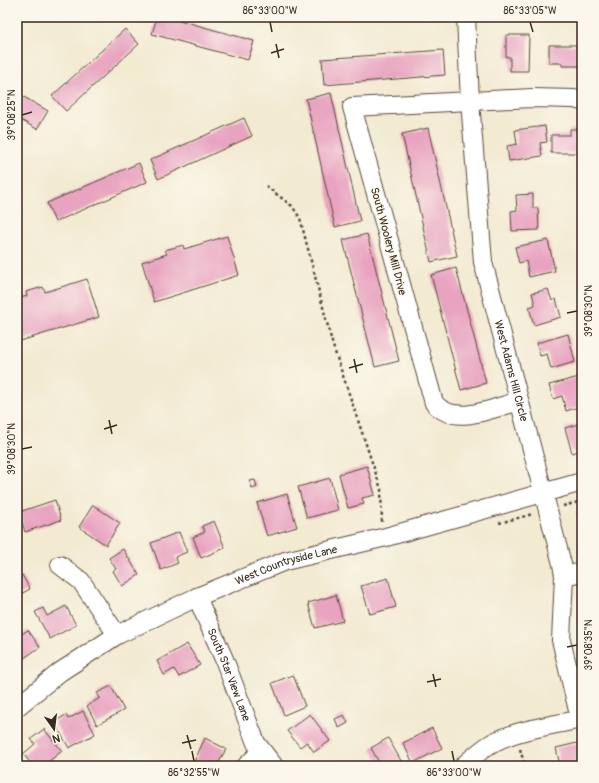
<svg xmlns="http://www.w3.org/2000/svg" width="599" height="783" font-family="Pangolin,sans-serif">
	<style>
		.building { fill: #e8a3c0 }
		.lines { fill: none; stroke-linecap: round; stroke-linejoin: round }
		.minor-casing { stroke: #574739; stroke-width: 20 }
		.path { stroke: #574739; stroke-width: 2.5; stroke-dasharray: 3 3; stroke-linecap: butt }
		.minor { stroke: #fff; stroke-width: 18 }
		.ticks { fill: none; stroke: #3b2a1e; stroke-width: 1.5 }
		.labels { text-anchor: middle; stroke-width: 3; stroke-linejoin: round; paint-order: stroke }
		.street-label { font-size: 11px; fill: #3b2a1e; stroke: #fbf7ec }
		.neatline { fill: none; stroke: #3b2a1e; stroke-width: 1.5 }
		.ticks-label { font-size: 10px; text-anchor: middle; fill: #3b2a1e }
	</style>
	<rect width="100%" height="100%" fill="#fbf7ec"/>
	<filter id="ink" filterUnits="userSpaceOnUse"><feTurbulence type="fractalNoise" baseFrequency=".025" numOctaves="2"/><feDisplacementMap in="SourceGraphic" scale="8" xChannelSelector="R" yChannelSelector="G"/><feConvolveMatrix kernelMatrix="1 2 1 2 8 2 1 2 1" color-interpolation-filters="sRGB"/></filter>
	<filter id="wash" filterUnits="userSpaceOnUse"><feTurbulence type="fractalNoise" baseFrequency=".012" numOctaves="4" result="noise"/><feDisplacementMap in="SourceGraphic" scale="16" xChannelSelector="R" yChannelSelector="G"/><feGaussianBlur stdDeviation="0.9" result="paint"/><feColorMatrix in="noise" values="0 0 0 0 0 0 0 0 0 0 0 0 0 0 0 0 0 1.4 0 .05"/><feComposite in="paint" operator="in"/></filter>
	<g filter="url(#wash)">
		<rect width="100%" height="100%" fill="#f3ead2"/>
		<g id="blocks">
			<path class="building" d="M157 17H168L254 41 248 60 152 34Z
				M125 29 139 44 66 111 52 96Z
				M506 35H529L528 71H510V57H506Z
				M549 45H581V66H562V63H549Z
				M443 50 445 75 324 85 322 59Z
				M17 93 48 111 37 129 17 118Z
				M331 93 360 221 335 227 306 99Z
				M244 118 252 136 158 179 150 160Z
				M545 126 547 142 540 143 542 156 509 161 507 146 517 144 515 130Z
				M428 128 457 256 431 262 402 134Z
				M570 129H582V153H551V135H570Z
				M139 163 147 182 55 222 47 203Z
				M533 194V208H538L539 230 512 231 511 211 517 210 516 195Z
				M367 234 399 361 375 367 343 240Z
				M227 236 239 275 154 302 142 262 167 254 165 250 183 245 184 249Z
				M548 240 555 271 529 277 526 261 519 263 515 247Z
				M456 268 486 383 461 390 431 275Z
				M87 279 99 317 17 342V299L27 296 26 292 43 287 45 292Z
				M548 289 552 301 556 299 561 317 534 325 529 307 535 305 532 293Z
				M568 334 575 362 551 369 547 354 540 356 537 343Z
				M579 377 582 388V406L566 411 562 396 553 399 549 385Z
				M582 423V450L572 453 565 428Z
				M367 466 375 495 362 498 364 504 348 508 339 474Z
				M330 478 338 510 307 518 298 487Z
				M255 480 257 487 252 489 250 481Z
				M287 494 297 527 267 536 257 503Z
				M55 500 61 520 25 532 19 512Z
				M93 505 120 523 106 545 79 527Z
				M582 511V532L577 513Z
				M214 521 225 548 201 558 193 537 205 532 202 526Z
				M179 532 187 552 175 557 178 563 161 570 151 543Z
				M123 549 139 575 122 586 113 571 116 569 109 558Z
				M22 575 30 589 17 596V578Z
				M388 578 396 607 370 614 361 586Z
				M336 595 343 621 315 628 308 603Z
				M66 606 76 625 50 639 35 612 43 608 47 616Z
				M28 630 40 647 17 663V637Z
				M187 644 200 665 179 677 174 669 164 675 157 661Z
				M293 675 305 706 284 715 272 683Z
				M111 686 124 710 97 725 87 706 100 698 97 693Z
				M83 711 95 734 69 748 54 722 66 715 68 719Z
				M310 714 330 741 314 752 307 742 300 747 287 731Z
				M344 715 348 723 339 728 335 719Z
				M432 728 442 748 413 763 403 743Z
				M44 729 62 751 43 766H33L23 754 35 744 31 739Z
				M205 738 226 749 217 766H192Z
				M388 738 404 766H381L371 748Z
				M581 742 582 766H560L556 748Z"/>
		</g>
	</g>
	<g filter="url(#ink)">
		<use href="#blocks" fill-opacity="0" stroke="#574739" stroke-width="1"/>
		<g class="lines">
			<defs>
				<g id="minor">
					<path id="s1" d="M466 17 470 101 483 262 562 564 564 576 561 640 580 719"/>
					<path d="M519 401C493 408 455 427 434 403L352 107 532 98 574 99 582 101"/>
					<path d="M60 565 81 581 117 635"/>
					<path d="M564 576 582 572"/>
					<path id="s2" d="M197 597 224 659 256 743 274 766"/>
					<path id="s3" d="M17 707 60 672 117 635 197 597 285 561 386 537 582 482"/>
					<path d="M246 766 262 751"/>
					<path d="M463 766C472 758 482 749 492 743 519 729 553 725 582 719"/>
				</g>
			</defs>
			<use href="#minor" class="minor-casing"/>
			<path class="path" d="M266 186 292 206 300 218 333 346 381 489 382 522
				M563 506 582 501
				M499 523 533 514
				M575 553 582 551
				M520 749 525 766"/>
			<use href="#minor" class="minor"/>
		</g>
	</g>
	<path class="ticks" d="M270 22 272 32M530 22 533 32M276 44 279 58M271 53 284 49M22 115 32 112M567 313 577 311M354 359 357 373M349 368 363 364M109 420 112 434M104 429 117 425M22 449 32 447M567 647 577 645M433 674 436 687M427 682 441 679M187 735 191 749M182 743 196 740M192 751 194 761M452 751 454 761"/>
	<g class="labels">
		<g class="street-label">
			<text transform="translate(389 241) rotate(75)" y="4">South Woolery Mill Drive</text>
			<text dy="4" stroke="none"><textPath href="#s1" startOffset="358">West Adams Hill Circle</textPath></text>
			<text dy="4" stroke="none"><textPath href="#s3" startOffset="307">West Countryside Lane</textPath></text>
			<text dy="4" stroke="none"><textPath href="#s2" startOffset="84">South Star View Lane</textPath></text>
		</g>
	</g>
	<rect width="599" height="783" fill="none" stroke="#fbf7ec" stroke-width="44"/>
	<g transform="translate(54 729) rotate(166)" stroke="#fbf7ec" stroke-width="3" paint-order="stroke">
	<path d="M0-3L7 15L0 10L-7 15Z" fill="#3b2a1e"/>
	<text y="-6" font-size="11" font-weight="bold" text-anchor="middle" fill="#3b2a1e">N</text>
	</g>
	<rect x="22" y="22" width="555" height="739" class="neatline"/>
	<g class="ticks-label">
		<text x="270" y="14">86°33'00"W</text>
		<text x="530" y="14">86°33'05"W</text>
		<text transform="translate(11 115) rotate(-90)" y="4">39°08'25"N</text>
		<text transform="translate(588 311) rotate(-90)" y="4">39°08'30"N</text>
		<text transform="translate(11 449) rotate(-90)" y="4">39°08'30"N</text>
		<text transform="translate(588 645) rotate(-90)" y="4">39°08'35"N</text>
		<text x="194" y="776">86°32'55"W</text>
		<text x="454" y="776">86°33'00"W</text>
	</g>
</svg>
